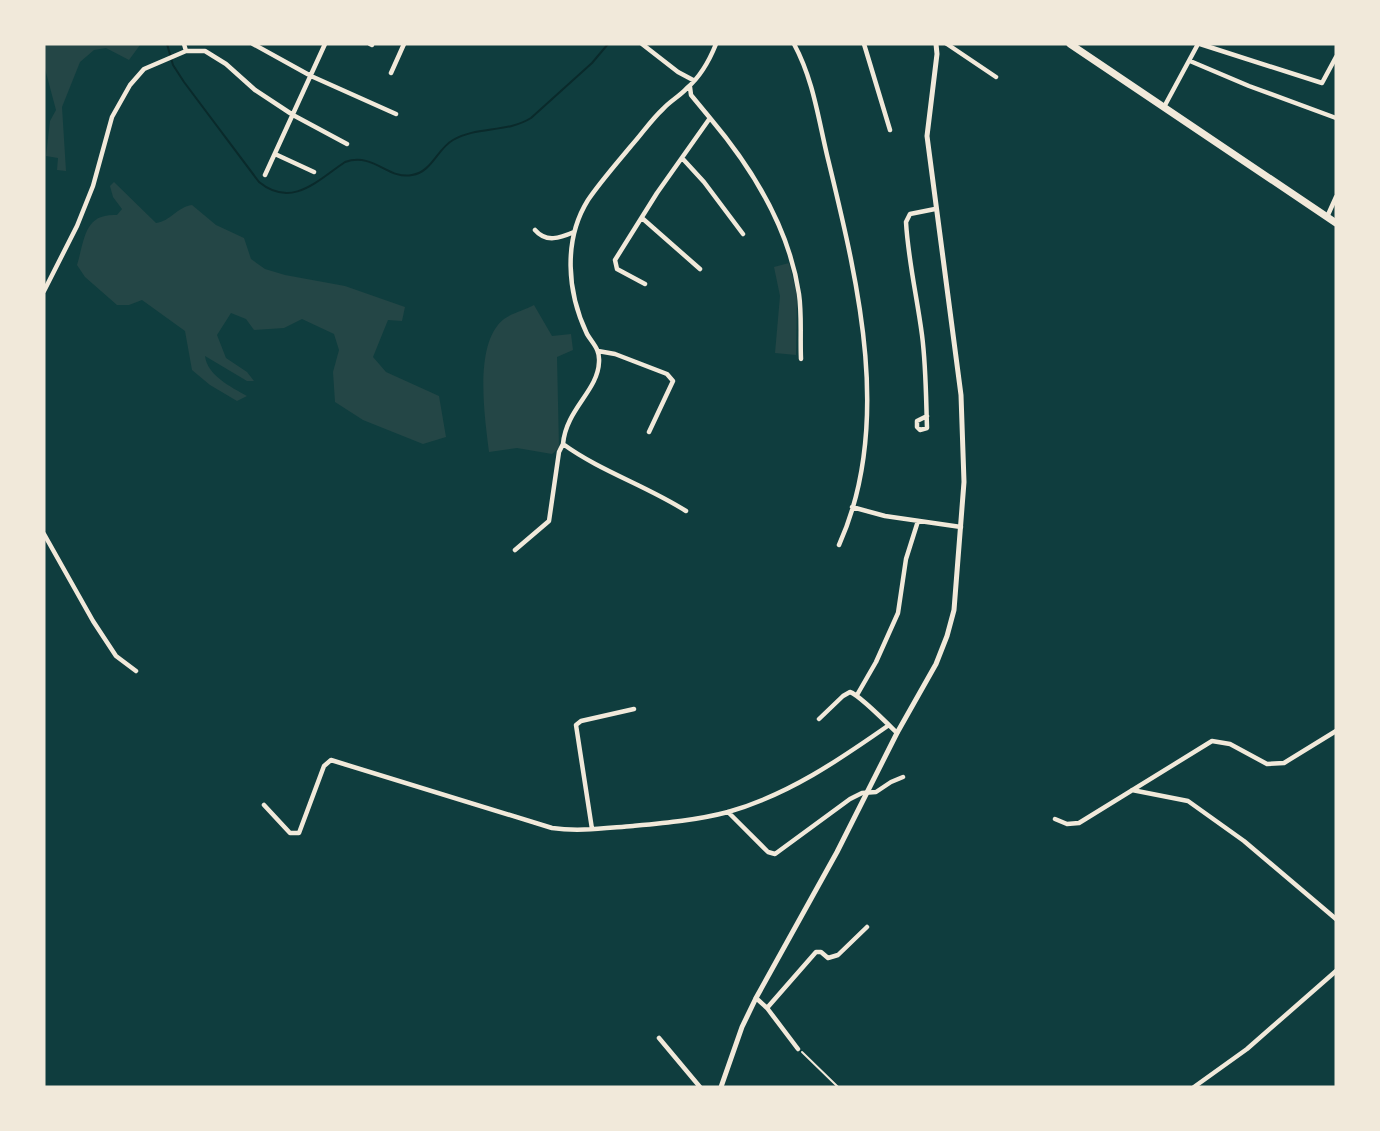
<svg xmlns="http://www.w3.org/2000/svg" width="1380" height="1131" font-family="'DM Sans',sans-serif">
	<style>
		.green { fill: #244646 }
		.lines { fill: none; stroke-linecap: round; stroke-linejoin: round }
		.stream { stroke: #0a2a2b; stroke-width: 2 }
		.path { stroke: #f1e9da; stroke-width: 2 }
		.minor { stroke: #f1e9da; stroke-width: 4.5 }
		.tertiary { stroke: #f1e9da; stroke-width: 5 }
		.primary { stroke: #f1e9da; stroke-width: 7 }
	</style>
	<rect width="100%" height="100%" fill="#0f3d3e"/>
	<path class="green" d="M44 44 140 45 129 60 106 48 94 50 80 62 62 107 66 171 57 170 58 158 46 156 50 121 56 110 44 65Z
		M114 182 156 223C171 221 177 207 192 205L216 225 244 238 251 259 265 269 285 275 345 286 405 307 402 321 388 320 373 357 386 372 439 396 446 437 423 444 363 420 335 402 333 372 339 350 334 334 302 319 284 328 254 330 246 319 231 313 217 335 226 358 247 372 254 381H247L205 356C207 375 231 387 247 396L237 401 210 385 192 370 185 331 142 300 129 305H117L85 277 77 265C85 239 84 213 117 215L122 209 113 197 110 186Z
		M789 263 797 295 796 355 775 353 780 296 774 267Z
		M534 305 552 336 571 334 573 350 557 357 559 448 552 454 517 448 489 452C485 418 473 343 504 319 512 313 525 310 534 305Z"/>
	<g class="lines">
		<path class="stream" d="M167 44 173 65 184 82 259 182C292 209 318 180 345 162 374 152 388 180 412 175 432 172 437 149 453 140 477 126 507 133 531 118L592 63 608 44"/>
		<path class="path" d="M802 1052 838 1087"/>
		<path class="minor" d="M184 44 186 51
			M253 44 311 76 396 114
			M370 44 372 45
			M642 44 678 72 693 80
			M794 44C813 79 818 117 827 155 857 279 894 423 839 545
			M864 44 890 130
			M947 44 996 77
			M1200 44 1322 83 1336 57
			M1190 61 1249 86 1336 118
			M391 73 404 44
			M1164 107 1198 44
			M710 118C753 169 789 227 799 294 802 315 800 337 801 359
			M275 154 314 172
			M682 158 704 182 743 234
			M265 175 325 44
			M1327 217 1336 197
			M642 218 700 269
			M535 230C546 243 560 238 574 232
			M645 284 617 269 615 260 657 193 710 118 691 95 690 87
			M44 291 77 226 93 186 112 117 130 85 144 69 186 51H205L226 64 255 90 293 115 347 144
			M598 351 615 354 667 374 673 381 649 432
			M927 416 917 421V427L920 430 927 428C926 397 926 366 922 335 917 297 908 259 906 222L910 214 935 209
			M852 507 885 516 961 527
			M686 511C647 486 600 471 563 444 566 409 598 391 599 362 600 349 593 344 587 334 567 292 563 240 588 200 601 181 617 163 631 146 642 134 651 120 663 109 670 101 680 96 687 88 700 77 710 59 716 44
			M44 534 93 621 116 656 136 671
			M515 550 549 521 559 452 563 444
			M857 695 876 662 898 613 906 559 918 521
			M819 719 843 696 850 692C859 695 889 725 897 733
			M1132 790 1188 801 1244 841 1336 919
			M264 805 290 833H299L324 766 331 760 552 828C579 832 606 828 633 826 665 823 698 820 728 812 788 795 839 760 889 725
			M728 812 768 852 775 854 850 799 862 793 876 792 891 782 903 777
			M1055 819 1067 824 1079 823 1212 741 1230 744 1267 764 1284 763 1336 731
			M592 829 576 725 581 721 634 709
			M756 998 767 1008 798 1049
			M767 1008 816 952H821L828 958 838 955 867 927
			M659 1038 700 1087
			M1194 1087 1247 1049 1336 971"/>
		<path class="tertiary" d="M721 1087 742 1027 756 998 837 852 897 733 936 664 947 636 954 610 964 482 961 395 927 136 937 54 936 44"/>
		<path class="primary" d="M1070 44 1336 223"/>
	</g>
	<rect width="1380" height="1131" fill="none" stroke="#f1e9da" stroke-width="91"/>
</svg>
